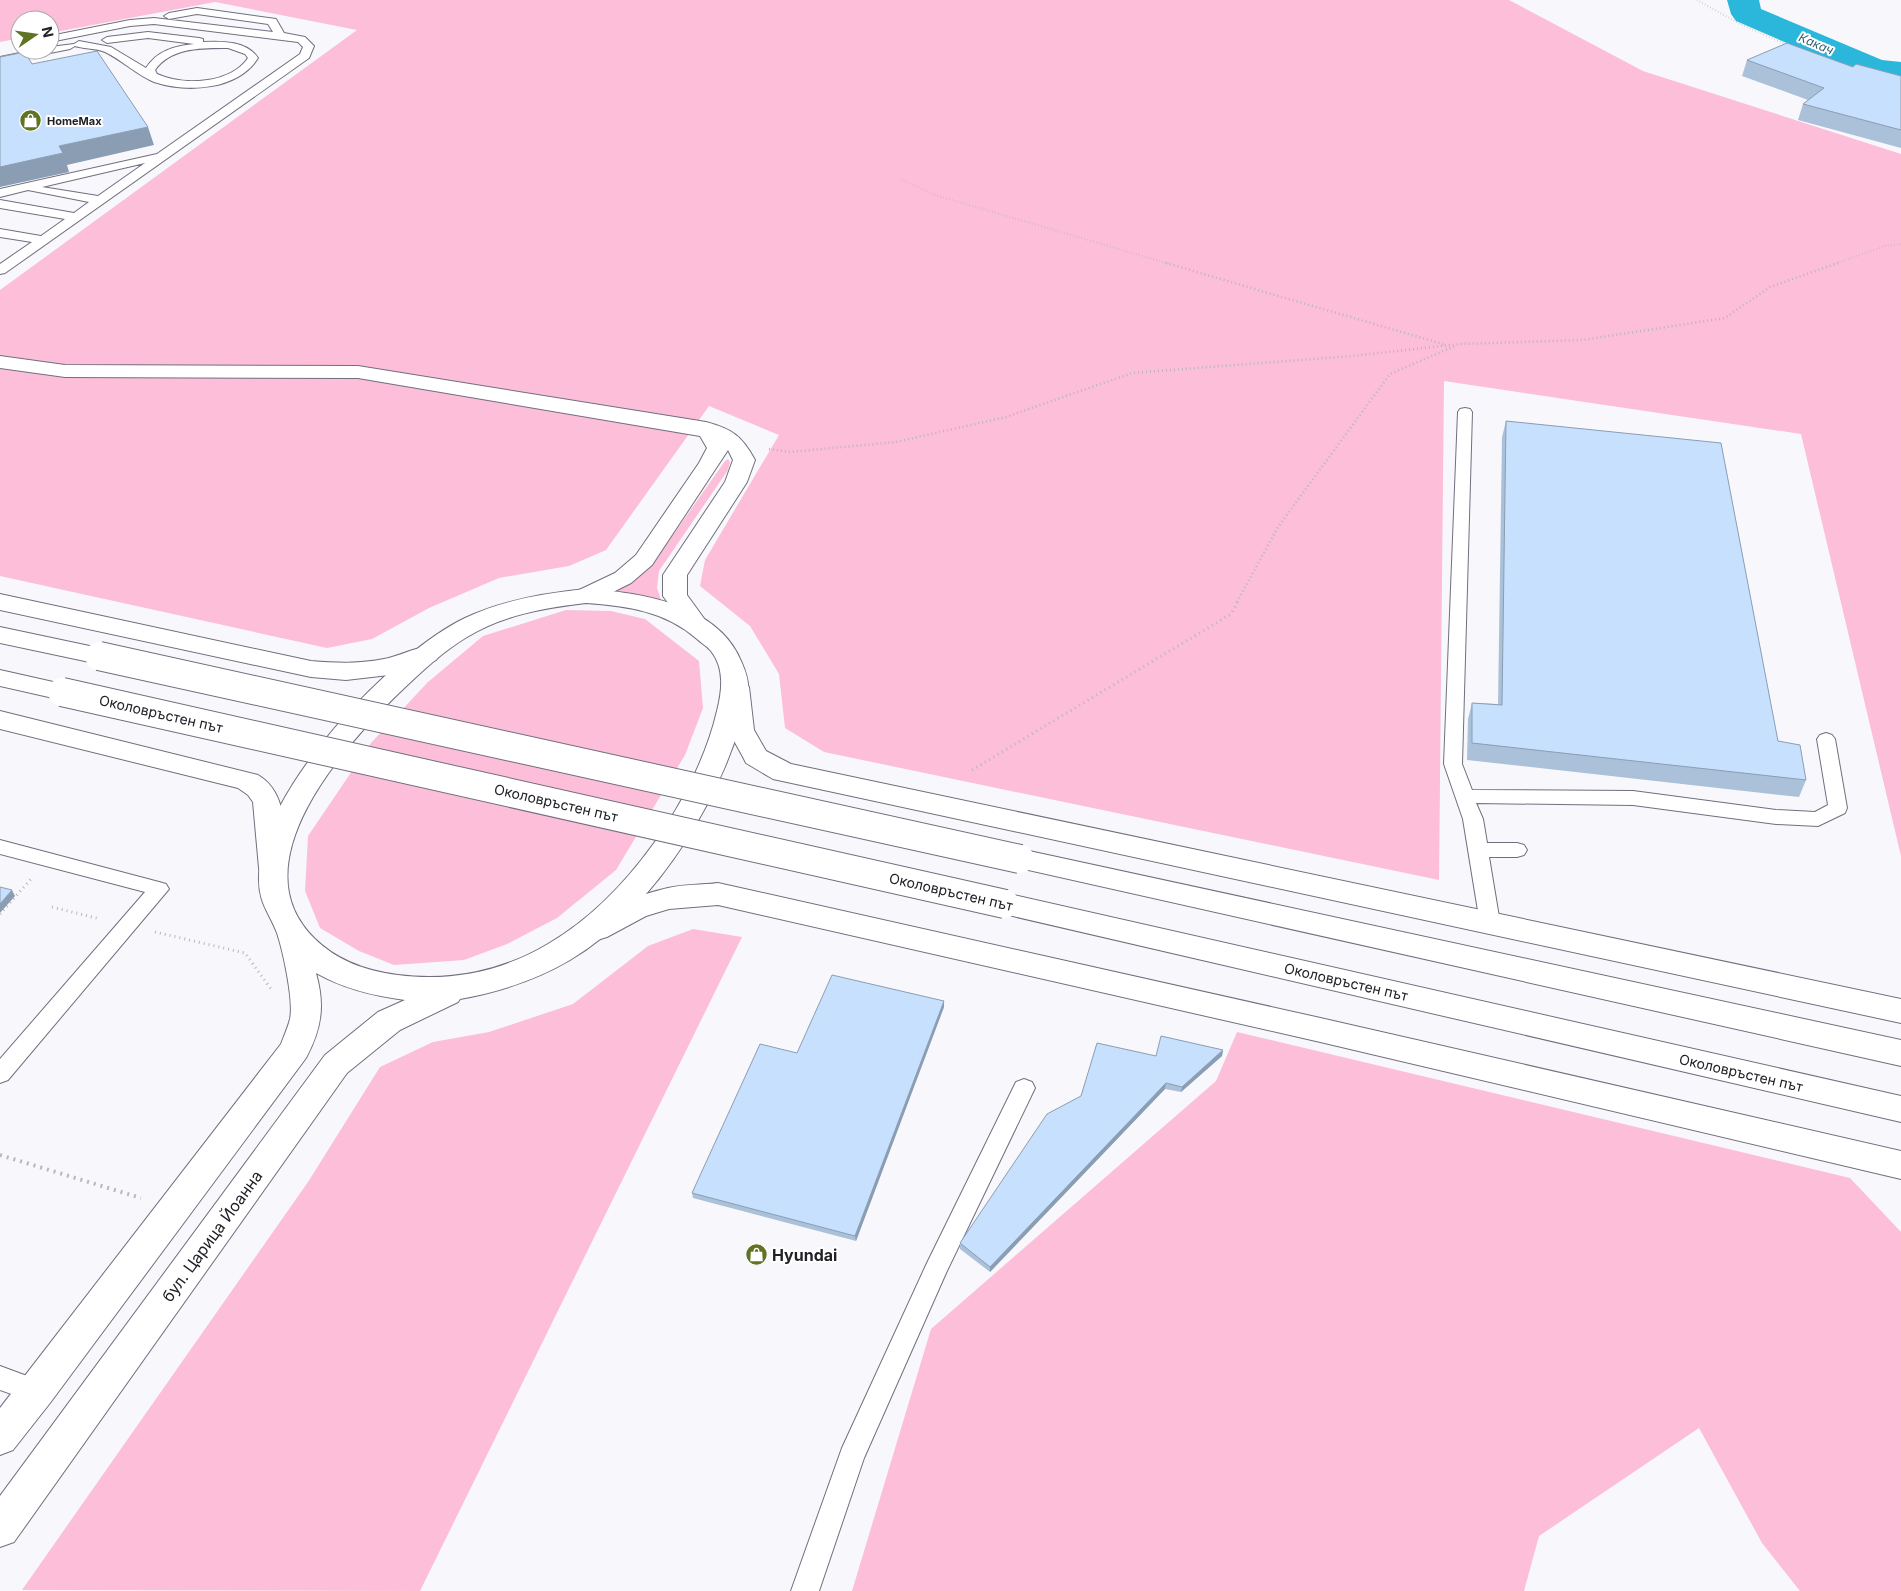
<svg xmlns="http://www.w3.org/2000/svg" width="1901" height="1591" font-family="Inter,sans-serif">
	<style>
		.green { fill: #fcbed8 }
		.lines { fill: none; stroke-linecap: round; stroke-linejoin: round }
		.river { fill: #2bb6db; fill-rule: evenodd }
		.service-casing { stroke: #6f6f7f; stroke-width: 2 }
		.minor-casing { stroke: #6f6f7f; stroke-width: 2 }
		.primary-casing { stroke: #6f6f7f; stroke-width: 2 }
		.trunk-casing { stroke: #6f6f7f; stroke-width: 2 }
		.path-far3 { stroke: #b7b7bc; stroke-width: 2; stroke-dasharray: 0.5 2.5; stroke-linecap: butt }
		.path-far2 { stroke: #b7b7bc; stroke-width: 2.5; stroke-dasharray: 1 3; stroke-linecap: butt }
		.path-far1 { stroke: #b7b7bc; stroke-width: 3; stroke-dasharray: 1 4; stroke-linecap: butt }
		.path { stroke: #b7b7bc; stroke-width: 4; stroke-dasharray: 2 5; stroke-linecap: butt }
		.service { fill: #fff; fill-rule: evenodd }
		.minor { fill: #fff; fill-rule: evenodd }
		.primary { fill: #fff; fill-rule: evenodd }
		.trunk { fill: #fff; fill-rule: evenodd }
		.trunk-bridge-casing { stroke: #6f6f7f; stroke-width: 30; stroke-linecap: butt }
		.trunk-bridge { stroke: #fff; stroke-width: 28 }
		.wall { fill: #abc1da }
		.shaded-wall { fill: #8b9db2 }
		.building { fill: #c7e0fe; stroke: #8b9db2 }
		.labels { text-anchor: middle; stroke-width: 4; stroke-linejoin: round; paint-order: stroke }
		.far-poi-label { font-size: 11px; font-weight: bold; fill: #212127; stroke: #fff; text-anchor: start }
		.far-water-label { font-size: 12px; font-style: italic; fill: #2c6070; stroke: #fff }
		.street-label { font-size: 14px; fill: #212127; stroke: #fff }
		.near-street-label { font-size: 16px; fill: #212127; stroke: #fff }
		.near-poi-label { font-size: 16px; font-weight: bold; fill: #212127; stroke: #fff; text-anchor: start }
	</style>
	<rect width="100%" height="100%" fill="#f8f8fc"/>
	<path class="green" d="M0 0H1509L1643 71 1901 154V856L1801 434 1444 381 1439 880 824 752 785 728 779 674 750 626 700 586 705 560 779 435 709 406 606 550 569 566 499 578 429 608 372 639 327 648 0 576V290L357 30 215 2 50 33V20H20V38L0 42Z
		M728 459 730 462 728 470 659 571 657 588 661 600 615 590 639 576 654 562 725 461Z
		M566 610 611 611 645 619 699 661 703 708 685 755 616 870 557 918 507 944 464 960 394 965 359 951 320 928 305 891 308 836 371 743 428 682 483 636Z
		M693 929 742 937 420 1591 22 1590 308 1182 380 1067 433 1042 489 1032 573 1004 648 946Z
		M1237 1032 1850 1178 1901 1232V1591H1800L1762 1543 1699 1428 1539 1536 1524 1591H852L931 1329 1216 1081Z"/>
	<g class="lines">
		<path class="river" d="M1727 0H1759L1761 9 1882 60 1901 62V82L1863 76 1736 21 1731 14Z"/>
		<defs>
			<path id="service" d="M197 8 276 19 284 33 305 37 314 46 309 58 5 273 0 274V264L32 242 0 237V229L41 236 65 219 0 208V200L74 213 89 202 28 190 0 197V189L157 154 300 54 303 47 298 42 154 24 130 26 50 42V36L130 20 154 18 273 32 268 24 197 14 169 19 164 16 169 13ZM145 163 98 196 42 187Z
				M148 32 199 38 203 39V42C223 41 247 41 258 58 238 90 188 93 154 82 137 75 122 60 105 52 96 48 85 49 75 46L70 49 0 63V57L34 50H50V47L74 44 79 41 111 47 146 68C157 51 174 46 194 44L148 38 107 43 102 40 107 37ZM228 48 245 54 248 58C230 84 184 86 157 74L155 70C171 47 203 48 228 48Z
				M1465 408 1470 409 1472 412 1462 764 1472 790 1633 791 1776 810 1815 812 1828 805 1817 739 1820 735 1826 733 1832 735 1835 739 1847 808 1845 813 1818 826 1776 824 1633 805 1476 803 1483 819 1487 843H1517L1524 845 1527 850 1524 855 1517 857H1489L1500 923 1497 928 1490 931 1483 928 1480 923 1463 819 1444 764 1458 412 1460 409Z
				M0 840 159 882 166 884 169 889 8 1080 0 1083V1059L145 892 0 854Z
				M1024 1079 1032 1082 1035 1088 946 1273 864 1458 819 1591H791L842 1448 927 1263 1016 1082Z
				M0 1366 46 1383 50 1391 46 1399 37 1403 0 1390Z"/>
			<path id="minor" d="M0 356 65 365 358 366 706 422C732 429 742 436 755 460L747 482 687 575V595L708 624 705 629 696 632 687 629 663 596V575L725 482 733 460 728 450 652 565 631 583 595 601 586 603 577 601 574 596 577 591 615 573 636 555 699 463 707 448 700 436 358 378 65 377 0 368Z
				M0 594 311 661C336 663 359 664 384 659 402 656 418 644 436 648L440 654 436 660 389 675 346 680 311 677 0 610Z
				M736 679 745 681 749 687 754 730 766 751 791 764 1901 999V1023L773 779 746 763 743 757 728 730 723 687 727 681Z
				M0 711 258 775C289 793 284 836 287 868L283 875 273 878 263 875 259 868 253 802 248 795 238 788 0 729Z
				M718 883 1316 1017 1901 1151V1179L1316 1041 718 905 669 909 646 916 607 937 597 940 587 937 582 929C593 909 646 893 668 888 684 884 702 885 718 883Z"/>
			<path id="primary" d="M586 589C639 592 718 604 741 661 745 670 749 680 748 690 732 786 655 910 570 960 536 980 499 992 460 999L458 1002 400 1030 347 1073 14 1542 0 1547V1496L325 1055 378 1012 405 1000C374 996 344 989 316 973 325 1005 322 1028 306 1058L50 1403 13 1450 0 1455V1408L281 1044C284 1036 288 1027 290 1019 294 1001 283 951 277 933 269 912 258 903 259 876 259 791 392 653 465 618 503 600 545 593 586 589ZM586 603C627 606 665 611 697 639 701 643 707 646 711 651 725 669 722 691 717 711 697 797 626 899 548 944 503 971 451 982 398 975 366 971 337 961 314 938 238 863 344 746 399 693 420 673 442 652 467 637 503 615 544 608 586 603Z"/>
			<path id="trunk" d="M0 627 99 648 108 650 112 656 108 662 99 664 0 643Z
				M0 670 71 686 75 692 71 698 62 700 0 686Z
				M1020 849 1901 1040V1066L1010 866 1006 859 1010 852Z
				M1005 893 1901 1096V1122L995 912 990 904 995 896Z"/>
		</defs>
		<use href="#service" class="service-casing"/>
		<use href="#minor" class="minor-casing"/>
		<use href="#primary" class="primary-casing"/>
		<use href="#trunk" class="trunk-casing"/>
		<path class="path-far3" d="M1697 0 1742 25 1788 45
			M1841 63 1857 67
			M902 180 935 195 1170 264
			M1834 264 1885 246 1901 244"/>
		<path class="path-far2" d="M1166 263 1446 345
			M769 449 790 452 896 442 1006 417 1132 373 1352 356 1460 344 1583 340 1725 318 1770 287 1838 263
			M1237 602 1278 527 1390 374 1455 346"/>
		<path class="path-far1" d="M972 770 1231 614 1238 601
			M52 907 100 919
			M0 914 31 879
			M155 932 245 953 271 989"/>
		<path class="path" d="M0 1155 141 1198"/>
		<use href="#service" class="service"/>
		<use href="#minor" class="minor"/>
		<use href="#primary" class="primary"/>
		<use href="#trunk" class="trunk"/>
		<defs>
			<path id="trunk-bridge" d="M99 656 1020 859
				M62 692 1005 904"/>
		</defs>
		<use href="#trunk-bridge" class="trunk-bridge-casing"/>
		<use href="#trunk-bridge" class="trunk-bridge"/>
	</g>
	<path class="wall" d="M1747 60 1853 67 1901 76V148L1798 120 1803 104 1808 100 1742 76Z
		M1506 421 1778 741 1806 780 1799 797 1467 760 1468 719 1472 703 1498 704 1502 437Z
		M944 1001V1007L856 1241 693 1198 692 1193 797 1053Z
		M1223 1050 1222 1056 1181 1092 1165 1089 990 1272 960 1249V1243L1081 1096 1156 1056Z"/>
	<path class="shaded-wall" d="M148 127 154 145 67 165 69 172 0 187V167L59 146Z
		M12 890 15 896 0 913V904Z
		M944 1001V1007L856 1241 855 1236Z
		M1223 1050 1222 1056 1181 1092 1182 1087Z
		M1166 1083 1165 1089 990 1272V1267Z"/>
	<path class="building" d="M1787 43 1853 67 1856 64 1901 76V130L1803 104 1824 88 1747 60Z
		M97 51 148 127 59 146 63 153 0 167V57L25 52 32 64Z
		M1506 421 1721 443 1778 741 1800 745 1806 780 1472 743V703L1502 705Z
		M0 887 12 890 0 904Z
		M832 975 944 1001 855 1236 692 1193 760 1044 797 1053Z
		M1161 1036 1223 1050 1182 1087 1166 1083 990 1267 960 1243 1047 1114 1081 1096 1097 1043 1156 1056Z"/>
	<defs>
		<symbol id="shop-disc" viewBox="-11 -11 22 22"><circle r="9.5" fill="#5f7323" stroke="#fff"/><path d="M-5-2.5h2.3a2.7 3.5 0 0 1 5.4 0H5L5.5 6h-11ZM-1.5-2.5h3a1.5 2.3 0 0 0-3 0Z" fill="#fff"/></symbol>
	</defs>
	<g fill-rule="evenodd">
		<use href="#shop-disc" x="18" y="108" width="25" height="25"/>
		<use href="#shop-disc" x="744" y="1242" width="25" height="25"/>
	</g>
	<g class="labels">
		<g class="far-poi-label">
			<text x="47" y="125">HomeMax</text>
		</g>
		<g class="far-water-label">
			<text transform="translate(1816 44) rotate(23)" y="4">Какач</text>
		</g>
		<g class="street-label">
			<text transform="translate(161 714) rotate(13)" y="5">Околовръстен път</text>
			<text transform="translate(556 803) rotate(13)" y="5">Околовръстен път</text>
			<text transform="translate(951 892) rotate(13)" y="5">Околовръстен път</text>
			<text transform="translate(1346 982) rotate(13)" y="5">Околовръстен път</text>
			<text transform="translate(1741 1073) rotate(13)" y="5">Околовръстен път</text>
		</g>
		<g class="near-street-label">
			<text transform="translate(212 1236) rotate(-54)" y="6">бул. Царица Йоанна</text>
		</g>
		<g class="near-poi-label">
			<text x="772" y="1261">Hyundai</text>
		</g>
	</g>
	<g transform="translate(35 35) rotate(77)"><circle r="24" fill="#ffffff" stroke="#a6a6a9"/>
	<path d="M0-4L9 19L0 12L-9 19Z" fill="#5f7323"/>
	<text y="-8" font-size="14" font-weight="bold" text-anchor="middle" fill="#212127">N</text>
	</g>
</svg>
